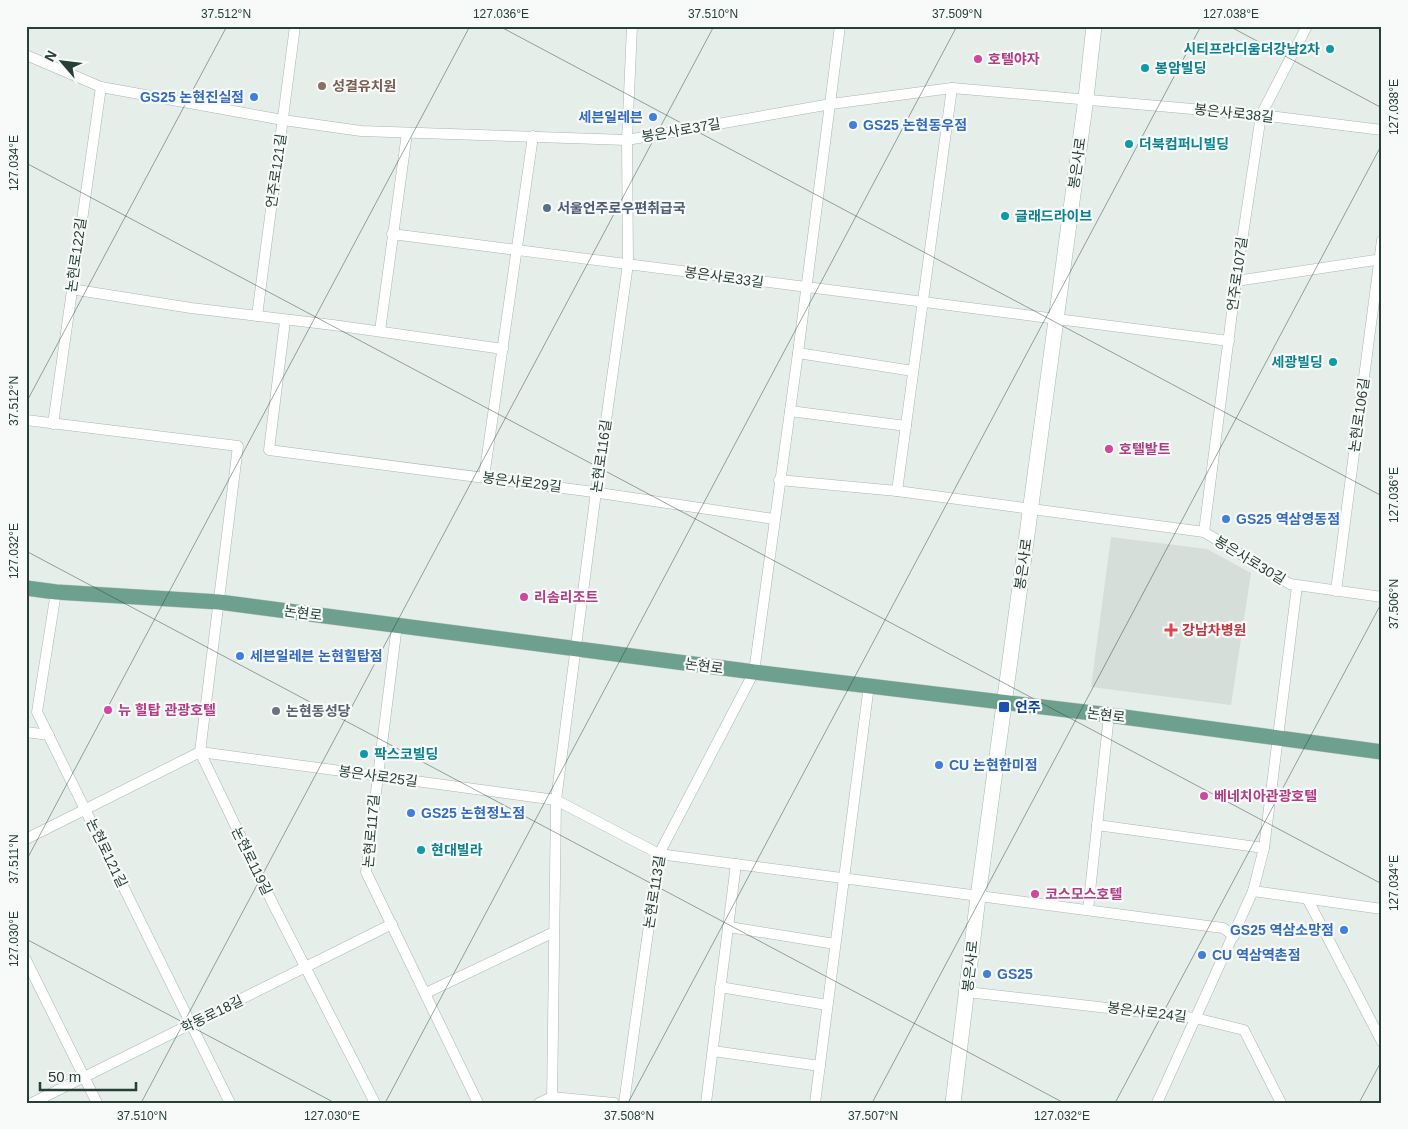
<svg xmlns="http://www.w3.org/2000/svg" width="1408" height="1129" font-family="Helvetica,'Noto Sans KR',sans-serif">
  <rect width="100%" height="100%" fill="#e6eeea"/>
  <path fill="#d5ded9" d="M1111,537L1207,549L1251,573L1231,705L1091,687Z"/>
  <g fill="none" stroke-linecap="round" stroke-linejoin="round">
    <defs>
      <g id="minor">
        <path d="M26,55L101,87L283,120L361,131L627,140L831,104L952,88L1261,115L1382,130"/>
        <path d="M392,234L1229,341"/>
        <path d="M1236,281L1382,259"/>
        <path d="M71,289L191,308L333,325L503,349"/>
        <path d="M257,316L295,26"/>
        <path d="M285,321L269,450L586,491L774,519"/>
        <path d="M380,331L407,133"/>
        <path d="M798,353L913,371"/>
        <path d="M790,411L906,426"/>
        <path d="M26,420L238,446L200,752L274,906L375,1103"/>
        <path d="M53,424L101,87"/>
        <path d="M484,477L533,136"/>
        <path d="M779,480L897,491L1204,532L1290,584L1382,597"/>
        <path d="M897,491L952,88"/>
        <path d="M1204,532L1236,281L1261,115L1307,26"/>
        <path d="M1336,591L1382,240"/>
        <path d="M56,592L37,712L230,1103"/>
        <path d="M397,625L366,872L478,1103"/>
        <path d="M26,732L49,735"/>
        <path d="M1097,825L1264,848"/>
        <path d="M26,839L200,752L556,800L659,854L1223,928L1234,936"/>
        <path d="M1253,891L1382,909"/>
        <path d="M1308,900L1382,1042"/>
        <path d="M1088,910L1109,715"/>
        <path d="M729,927L835,944"/>
        <path d="M26,960L97,1103"/>
        <path d="M720,987L827,1005"/>
        <path d="M967,992L1195,1018L1244,1030L1281,1103"/>
        <path d="M426,993L554,932"/>
        <path d="M713,1051L820,1066"/>
        <path d="M32,1103L392,924"/>
        <path d="M539,1103L552,1097L614,1103"/>
        <path d="M552,1103L556,800L596,492L628,264L627,140L632,26"/>
        <path d="M624,1103L659,854L754,672L798,353L840,26"/>
        <path d="M706,1103L736,864"/>
        <path d="M815,1103L869,685"/>
        <path d="M1157,1103L1253,891L1264,848L1297,586"/>
      </g>
      <path id="secondary" d="M953,1103L978,897L1086,98L1094,26"/>
      <path id="primary" d="M26,588L56,592L219,602L754,672L1109,715L1382,752"/>
    </defs>
    <use href="#minor" stroke="#a9b6b1" stroke-width="11"/>
    <use href="#secondary" stroke="#a5b9b1" stroke-width="16"/>
    <use href="#primary" stroke="#c2c9c7" stroke-width="16"/>
    <use href="#minor" stroke="#fff" stroke-width="10"/>
    <use href="#secondary" stroke="#fff" stroke-width="15"/>
    <use href="#primary" stroke="#6ea090" stroke-width="15"/>
  </g>
  <path fill="none" stroke="#263f37" stroke-width="1" stroke-opacity="0.45" d="M499,26L1382,496M1229,26L1382,108M26,163L1382,884M26,403L227,26M26,551L1064,1103M26,861L470,26M26,939L335,1103M141,1103L714,26M385,1103L957,26M628,1103L1201,26M872,1103L1382,144M1115,1103L1382,602M1359,1103L1382,1060"/>
  <g fill="#0f9aa8" stroke="#f7faf8" stroke-width="2">
    <circle cx="1330" cy="49" r="5"/>
    <circle cx="1145" cy="68" r="5"/>
    <circle cx="1129" cy="144" r="5"/>
    <circle cx="1005" cy="216" r="5"/>
    <circle cx="1333" cy="362" r="5"/>
    <circle cx="364" cy="754" r="5"/>
    <circle cx="421" cy="850" r="5"/>
  </g>
  <g fill="#d1479c" stroke="#f7faf8" stroke-width="2">
    <circle cx="978" cy="59" r="5"/>
    <circle cx="1109" cy="449" r="5"/>
    <circle cx="524" cy="597" r="5"/>
    <circle cx="108" cy="710" r="5"/>
    <circle cx="1204" cy="796" r="5"/>
    <circle cx="1035" cy="894" r="5"/>
  </g>
  <circle fill="#8d6e63" stroke="#f7faf8" stroke-width="2" cx="322" cy="86" r="5"/>
  <g fill="#3f7fe0" stroke="#f7faf8" stroke-width="2">
    <circle cx="254" cy="97" r="5"/>
    <circle cx="653" cy="117" r="5"/>
    <circle cx="853" cy="125" r="5"/>
    <circle cx="1226" cy="519" r="5"/>
    <circle cx="240" cy="656" r="5"/>
    <circle cx="939" cy="765" r="5"/>
    <circle cx="411" cy="813" r="5"/>
    <circle cx="1344" cy="930" r="5"/>
    <circle cx="1202" cy="955" r="5"/>
    <circle cx="987" cy="974" r="5"/>
  </g>
  <circle fill="#5c6f8a" stroke="#f7faf8" stroke-width="2" cx="547" cy="208" r="5"/>
  <path fill="#e0444e" stroke="#f7faf8" stroke-width="2" d="M1168.5 622.5h5v5h5v5h-5v5h-5v-5h-5v-5h5z"/>
  <rect fill="#1a4fb4" stroke="#f7faf8" stroke-width="2" x="998" y="701" width="12" height="12" rx="2.5"/>
  <circle fill="#6b7280" stroke="#f7faf8" stroke-width="2" cx="276" cy="711" r="5"/>
  <g text-anchor="middle" stroke-width="4.5" stroke-linejoin="round" paint-order="stroke">
    <g font-size="14" font-weight="bold" fill="#0d838f" stroke="#f7faf8" text-anchor="start">
      <text x="1320" y="54" text-anchor="end">시티프라디움더강남2차</text>
      <text x="1155" y="73">봉암빌딩</text>
      <text x="1139" y="149">더북컴퍼니빌딩</text>
      <text x="1015" y="221">글래드라이브</text>
      <text x="1323" y="367" text-anchor="end">세광빌딩</text>
      <text x="374" y="759">팍스코빌딩</text>
      <text x="431" y="855">현대빌라</text>
    </g>
    <g font-size="14" font-weight="bold" fill="#b23c85" stroke="#f7faf8" text-anchor="start">
      <text x="988" y="64">호텔야자</text>
      <text x="1119" y="454">호텔발트</text>
      <text x="534" y="602">리솜리조트</text>
      <text x="118" y="715">뉴 힐탑 관광호텔</text>
      <text x="1214" y="801">베네치아관광호텔</text>
      <text x="1045" y="899">코스모스호텔</text>
    </g>
    <g font-size="14" font-weight="bold" fill="#785e54" stroke="#f7faf8" text-anchor="start">
      <text x="332" y="91">성결유치원</text>
    </g>
    <g font-size="14" font-weight="bold" fill="#366cbe" stroke="#f7faf8" text-anchor="start">
      <text x="244" y="102" text-anchor="end">GS25 논현진실점</text>
      <text x="643" y="122" text-anchor="end">세븐일레븐</text>
      <text x="863" y="130">GS25 논현동우점</text>
      <text x="1236" y="524">GS25 역삼영동점</text>
      <text x="250" y="661">세븐일레븐 논현힐탑점</text>
      <text x="949" y="770">CU 논현한미점</text>
      <text x="421" y="818">GS25 논현정노점</text>
      <text x="1334" y="935" text-anchor="end">GS25 역삼소망점</text>
      <text x="1212" y="960">CU 역삼역촌점</text>
      <text x="997" y="979">GS25</text>
    </g>
    <g font-size="14" fill="#263f37" stroke="#f7faf8">
      <text transform="translate(1234 113) rotate(6)" y="5">봉은사로38길</text>
      <text transform="translate(681 130) rotate(-10)" y="5">봉은사로37길</text>
      <text transform="translate(1077 163) rotate(-82)" y="5">봉은사로</text>
      <text transform="translate(276 171) rotate(-82)" y="5">언주로121길</text>
      <text transform="translate(76 255) rotate(-82)" y="5">논현로122길</text>
      <text transform="translate(1237 274) rotate(-82)" y="5">언주로107길</text>
      <text transform="translate(724 277) rotate(8)" y="5">봉은사로33길</text>
      <text transform="translate(1359 415) rotate(-82)" y="5">논현로106길</text>
      <text transform="translate(601 456) rotate(-82)" y="5">논현로116길</text>
      <text transform="translate(522 482) rotate(7)" y="5">봉은사로29길</text>
      <text transform="translate(1250 560) rotate(31)" y="5">봉은사로30길</text>
      <text transform="translate(1023 564) rotate(-82)" y="5">봉은사로</text>
      <text transform="translate(303 613) rotate(7)" y="5">논현로</text>
      <text transform="translate(704 666) rotate(8)" y="5">논현로</text>
      <text transform="translate(1106 715) rotate(7)" y="5">논현로</text>
      <text transform="translate(378 776) rotate(8)" y="5">봉은사로25길</text>
      <text transform="translate(371 831) rotate(-85)" y="5">논현로117길</text>
      <text transform="translate(107 853) rotate(64)" y="5">논현로121길</text>
      <text transform="translate(252 861) rotate(64)" y="5">논현로119길</text>
      <text transform="translate(654 892) rotate(-81)" y="5">논현로113길</text>
      <text transform="translate(970 966) rotate(-84)" y="5">봉은사로</text>
      <text transform="translate(1147 1012) rotate(7)" y="5">봉은사로24길</text>
      <text transform="translate(212 1014) rotate(-26)" y="5">학동로18길</text>
    </g>
    <g font-size="14" font-weight="bold" fill="#4e5e75" stroke="#f7faf8" text-anchor="start">
      <text x="557" y="213">서울언주로우편취급국</text>
    </g>
    <g font-size="14" font-weight="bold" fill="#be3a42" stroke="#f7faf8" text-anchor="start">
      <text x="1182" y="635">강남차병원</text>
    </g>
    <g font-size="14" font-weight="bold" fill="#164399" stroke="#f7faf8" text-anchor="start">
      <text x="1015" y="712">언주</text>
    </g>
    <g font-size="14" font-weight="bold" fill="#5b616d" stroke="#f7faf8" text-anchor="start">
      <text x="286" y="716">논현동성당</text>
    </g>
  </g>
  <rect width="1408" height="1129" fill="none" stroke="#f7faf8" stroke-width="55"/>
  <g transform="translate(62 62) rotate(298)" stroke="#f7faf8" stroke-width="4" paint-order="stroke">
  <path d="M0-4L9 19L0 12L-9 19Z" fill="#263f37"/>
  <text y="-8" font-size="14" font-weight="bold" text-anchor="middle" fill="#263f37">N</text>
  </g>
  <path d="M40 1082v8h96v-8" fill="none" stroke="#263f37" stroke-width="2.5"/>
  <text x="48" y="1082" font-size="15" fill="#263f37" stroke="#f7faf8" stroke-width="4" paint-order="stroke">50 m</text>
  <rect x="28" y="28" width="1352" height="1074" fill="none" stroke="#263f37" stroke-width="2"/>
  <g font-size="12" text-anchor="middle" fill="#263f37">
    <text x="226" y="18">37.512°N</text>
    <text x="501" y="18">127.036°E</text>
    <text x="713" y="18">37.510°N</text>
    <text x="957" y="18">37.509°N</text>
    <text x="1231" y="18">127.038°E</text>
    <text transform="translate(1394 107) rotate(-90)" y="4">127.038°E</text>
    <text transform="translate(14 163) rotate(-90)" y="4">127.034°E</text>
    <text transform="translate(14 401) rotate(-90)" y="4">37.512°N</text>
    <text transform="translate(1394 495) rotate(-90)" y="4">127.036°E</text>
    <text transform="translate(14 551) rotate(-90)" y="4">127.032°E</text>
    <text transform="translate(1394 604) rotate(-90)" y="4">37.506°N</text>
    <text transform="translate(14 859) rotate(-90)" y="4">37.511°N</text>
    <text transform="translate(1394 883) rotate(-90)" y="4">127.034°E</text>
    <text transform="translate(14 939) rotate(-90)" y="4">127.030°E</text>
    <text x="142" y="1120">37.510°N</text>
    <text x="332" y="1120">127.030°E</text>
    <text x="629" y="1120">37.508°N</text>
    <text x="873" y="1120">37.507°N</text>
    <text x="1062" y="1120">127.032°E</text>
  </g>
</svg>
